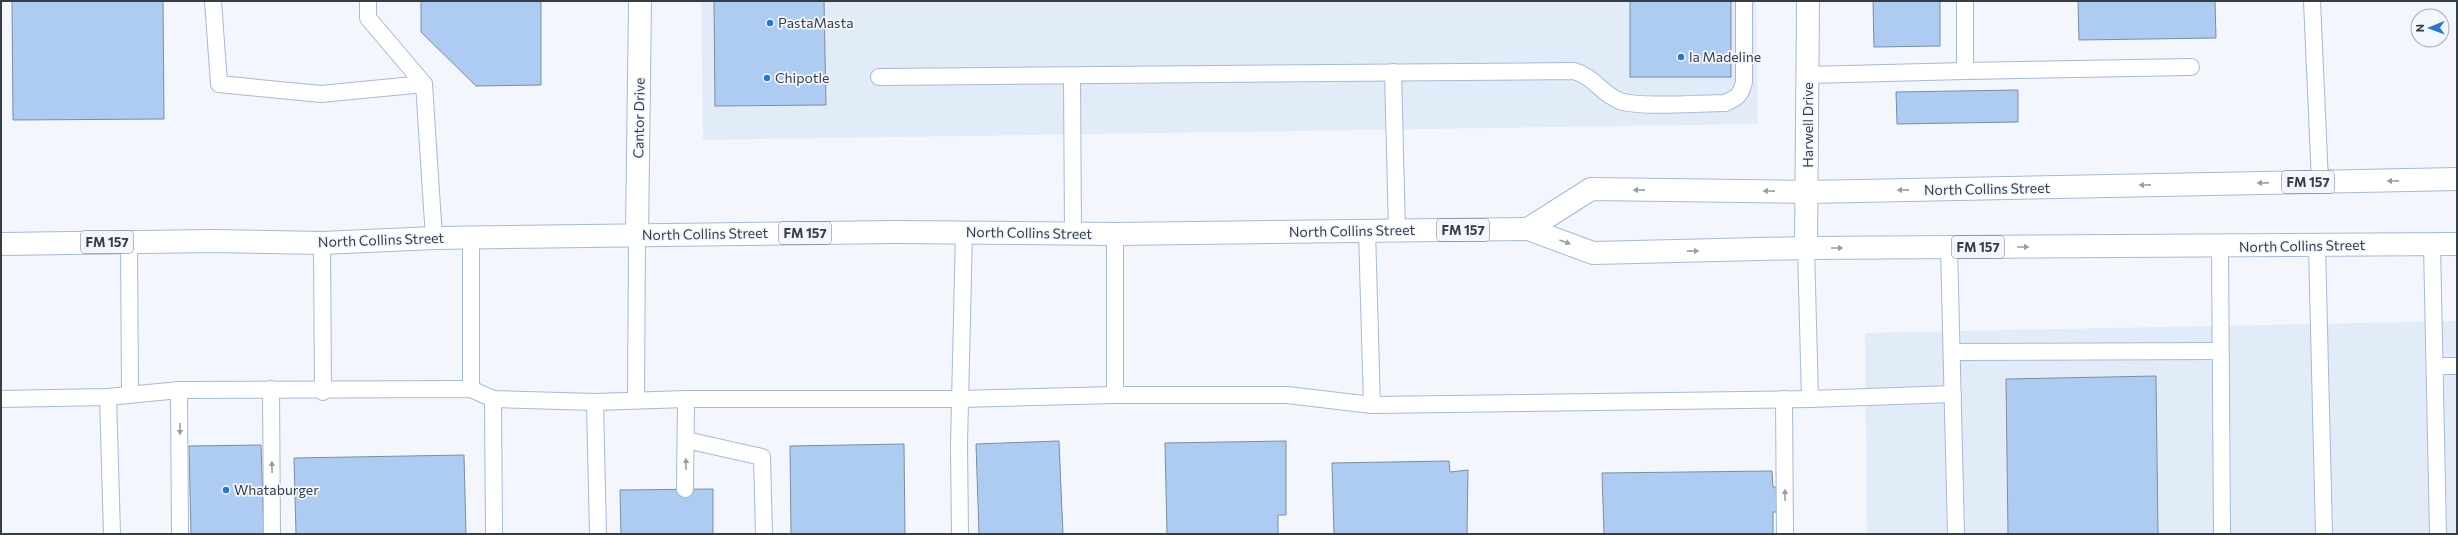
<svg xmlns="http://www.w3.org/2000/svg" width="2458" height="535" font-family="Commissioner,sans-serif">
  <rect width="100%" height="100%" fill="#f3f7fd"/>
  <g fill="#e2ecf9">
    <path d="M701,1H1756L1758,124L703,140Z"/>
    <path d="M2457,321V534H1867L1865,333Z"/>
  </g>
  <g fill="#aeccf1" stroke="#7a8da4">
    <path d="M12,1H163L164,119L13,120Z"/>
    <path d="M421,1H541V85L476,86L421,32Z"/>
    <path d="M714,1H824L826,105L715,106Z"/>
    <rect x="1630" y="1" width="101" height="76"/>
    <path d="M1873,1H1940V46L1874,47Z"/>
    <path d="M2078,1H2215L2216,38L2079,40Z"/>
    <path d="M2018,90V122L1897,124L1896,92Z"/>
    <path d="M2156,376L2158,534H2008L2006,379Z"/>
    <path d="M1059,441L1063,534H979L976,444Z"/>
    <path d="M1286,441V515H1278V534H1167L1165,443Z"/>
    <path d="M904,444L905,534H791L790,446Z"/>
    <path d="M261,445L264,534H191L189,446Z"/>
    <path d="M464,455L466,534H296L294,458Z"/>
    <path d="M1449,461L1450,472L1468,470L1467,534H1334L1332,463Z"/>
    <path d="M1772,471L1773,487H1777V512H1773V534H1604L1602,473Z"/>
    <path d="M713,489V534H621L620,490Z"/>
  </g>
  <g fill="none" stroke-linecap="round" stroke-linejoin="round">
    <defs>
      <g id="lane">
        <path d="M213,1L219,84L321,94L424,84"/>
        <path d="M368,1V18L424,84L434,238"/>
        <path d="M2312,1L2320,182"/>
        <path d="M1965,71L2191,67"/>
        <path d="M1393,72L1397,231"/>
        <path d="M1808,75L1965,71V1"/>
        <path d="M1072,76L1073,233"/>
        <path d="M879,77L1574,71C1595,77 1600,93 1620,101C1638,108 1701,103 1725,103C1737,98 1741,95 1744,82V1"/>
        <path d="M1367,231L1372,405"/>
        <path d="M1115,234V395"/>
        <path d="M129,242L130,394"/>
        <path d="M322,243L323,392"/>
        <path d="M2432,245L2438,534"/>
        <path d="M2317,246L2324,534"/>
        <path d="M1949,247L1956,534"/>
        <path d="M2220,247L2222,534"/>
        <path d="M1806,248L1810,399"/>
        <path d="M1952,352L2220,351"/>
        <path d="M2435,366H2457"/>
        <path d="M271,389L272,534"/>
        <path d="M471,389V238"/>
        <path d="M179,390L180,534"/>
        <path d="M108,397L112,534"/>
        <path d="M1,399L108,397L179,390L471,389L493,399L595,402L686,399H960L1115,395H1287L1372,405L1810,399L1953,394"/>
        <path d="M493,399L494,534"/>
        <path d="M1784,399L1785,534"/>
        <path d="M636,400L637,235"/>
        <path d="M595,402L598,534"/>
        <path d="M686,440L762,457L764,534"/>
        <path d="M685,489L686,399"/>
        <path d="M960,534L959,445L964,232"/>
      </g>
      <path id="street" d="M1806,248L1808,1"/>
      <path id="secondary" d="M637,235L640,1"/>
      <g id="primary">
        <path d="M1528,229L1591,189L1808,192L2457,179"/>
        <path d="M1,244L213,241L322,243L434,238L894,232L1115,234L1528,229L1593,253L1806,248L2457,244"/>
      </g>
    </defs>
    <use href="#lane" stroke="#a6bad2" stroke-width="18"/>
    <use href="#street" stroke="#a6bad2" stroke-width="24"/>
    <use href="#secondary" stroke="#a6bad2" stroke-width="24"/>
    <use href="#primary" stroke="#a6bad2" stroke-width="24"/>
    <use href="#lane" stroke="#fff" stroke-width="16"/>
    <use href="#street" stroke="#fff" stroke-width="22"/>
    <use href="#secondary" stroke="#fff" stroke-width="22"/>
    <use href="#primary" stroke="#fff" stroke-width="22"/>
  </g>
  <defs><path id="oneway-solid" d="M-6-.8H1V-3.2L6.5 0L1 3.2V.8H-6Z"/></defs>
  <g fill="#9a9ea3">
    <use href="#oneway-solid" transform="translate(2393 181) rotate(179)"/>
    <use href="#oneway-solid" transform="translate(2263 183) rotate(179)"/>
    <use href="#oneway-solid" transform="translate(2145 185) rotate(179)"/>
    <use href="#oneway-solid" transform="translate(1639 190) rotate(-179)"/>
    <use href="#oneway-solid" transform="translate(1903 190) rotate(179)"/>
    <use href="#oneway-solid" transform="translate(1769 191) rotate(-179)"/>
    <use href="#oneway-solid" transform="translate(1565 242) rotate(20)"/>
    <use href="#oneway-solid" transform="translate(2023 247)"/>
    <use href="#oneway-solid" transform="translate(1837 248)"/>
    <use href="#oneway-solid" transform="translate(1693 251) rotate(-1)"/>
    <use href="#oneway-solid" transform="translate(180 429) rotate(90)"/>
    <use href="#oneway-solid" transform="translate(686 464) rotate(-90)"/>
    <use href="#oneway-solid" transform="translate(272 467) rotate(-91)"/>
    <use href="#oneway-solid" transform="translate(1785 495) rotate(-90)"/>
  </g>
  <g fill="#2c76c6" stroke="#f3f7fd" stroke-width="1.5">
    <circle cx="770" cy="23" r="4"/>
    <circle cx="1681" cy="57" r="4"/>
    <circle cx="767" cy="78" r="4"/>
    <circle cx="226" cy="490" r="4"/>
  </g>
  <g text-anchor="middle" stroke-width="3.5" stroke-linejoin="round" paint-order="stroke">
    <g fill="#f3f7fd" stroke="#6e757e" stroke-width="1">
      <rect x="2282" y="171" width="52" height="22" rx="3"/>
      <rect x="1437" y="219" width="52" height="22" rx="3"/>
      <rect x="779" y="222" width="52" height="22" rx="3"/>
      <rect x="81" y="231" width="52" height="22" rx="3"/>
      <rect x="1952" y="236" width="52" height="22" rx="3"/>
    </g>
    <g font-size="13" font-weight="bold" fill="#353d47">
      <text x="2308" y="187">FM 157</text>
      <text x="1463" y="235">FM 157</text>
      <text x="805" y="238">FM 157</text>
      <text x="107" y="247">FM 157</text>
      <text x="1978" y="252">FM 157</text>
    </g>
    <g font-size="14" fill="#353d47" stroke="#f3f7fd" text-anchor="start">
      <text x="778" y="28">PastaMasta</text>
      <text x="1689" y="62">la Madeline</text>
      <text x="775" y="83">Chipotle</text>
      <text x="234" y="495">Whataburger</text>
    </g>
    <g font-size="14" fill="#353d47" stroke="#f3f7fd">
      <text transform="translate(639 118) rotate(-89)" y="5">Cantor Drive</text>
      <text transform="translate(1808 125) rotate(-90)" y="5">Harwell Drive</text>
      <text transform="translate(1987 189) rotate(-1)" y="5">North Collins Street</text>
      <text transform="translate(1352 231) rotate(-1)" y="5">North Collins Street</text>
      <text transform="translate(1029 233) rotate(1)" y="5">North Collins Street</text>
      <text transform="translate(705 234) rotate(-1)" y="5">North Collins Street</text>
      <text transform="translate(381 240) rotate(-2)" y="5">North Collins Street</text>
      <text transform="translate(2302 246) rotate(-1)" y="5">North Collins Street</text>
    </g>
  </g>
  <rect width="2458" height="535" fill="none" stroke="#353d47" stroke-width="4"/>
  <g transform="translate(2430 28) rotate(269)"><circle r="19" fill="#f3f7fd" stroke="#a7adb4"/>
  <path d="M0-3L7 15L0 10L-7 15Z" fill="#2c76c6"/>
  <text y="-6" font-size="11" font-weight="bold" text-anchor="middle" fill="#353d47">N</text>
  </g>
</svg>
